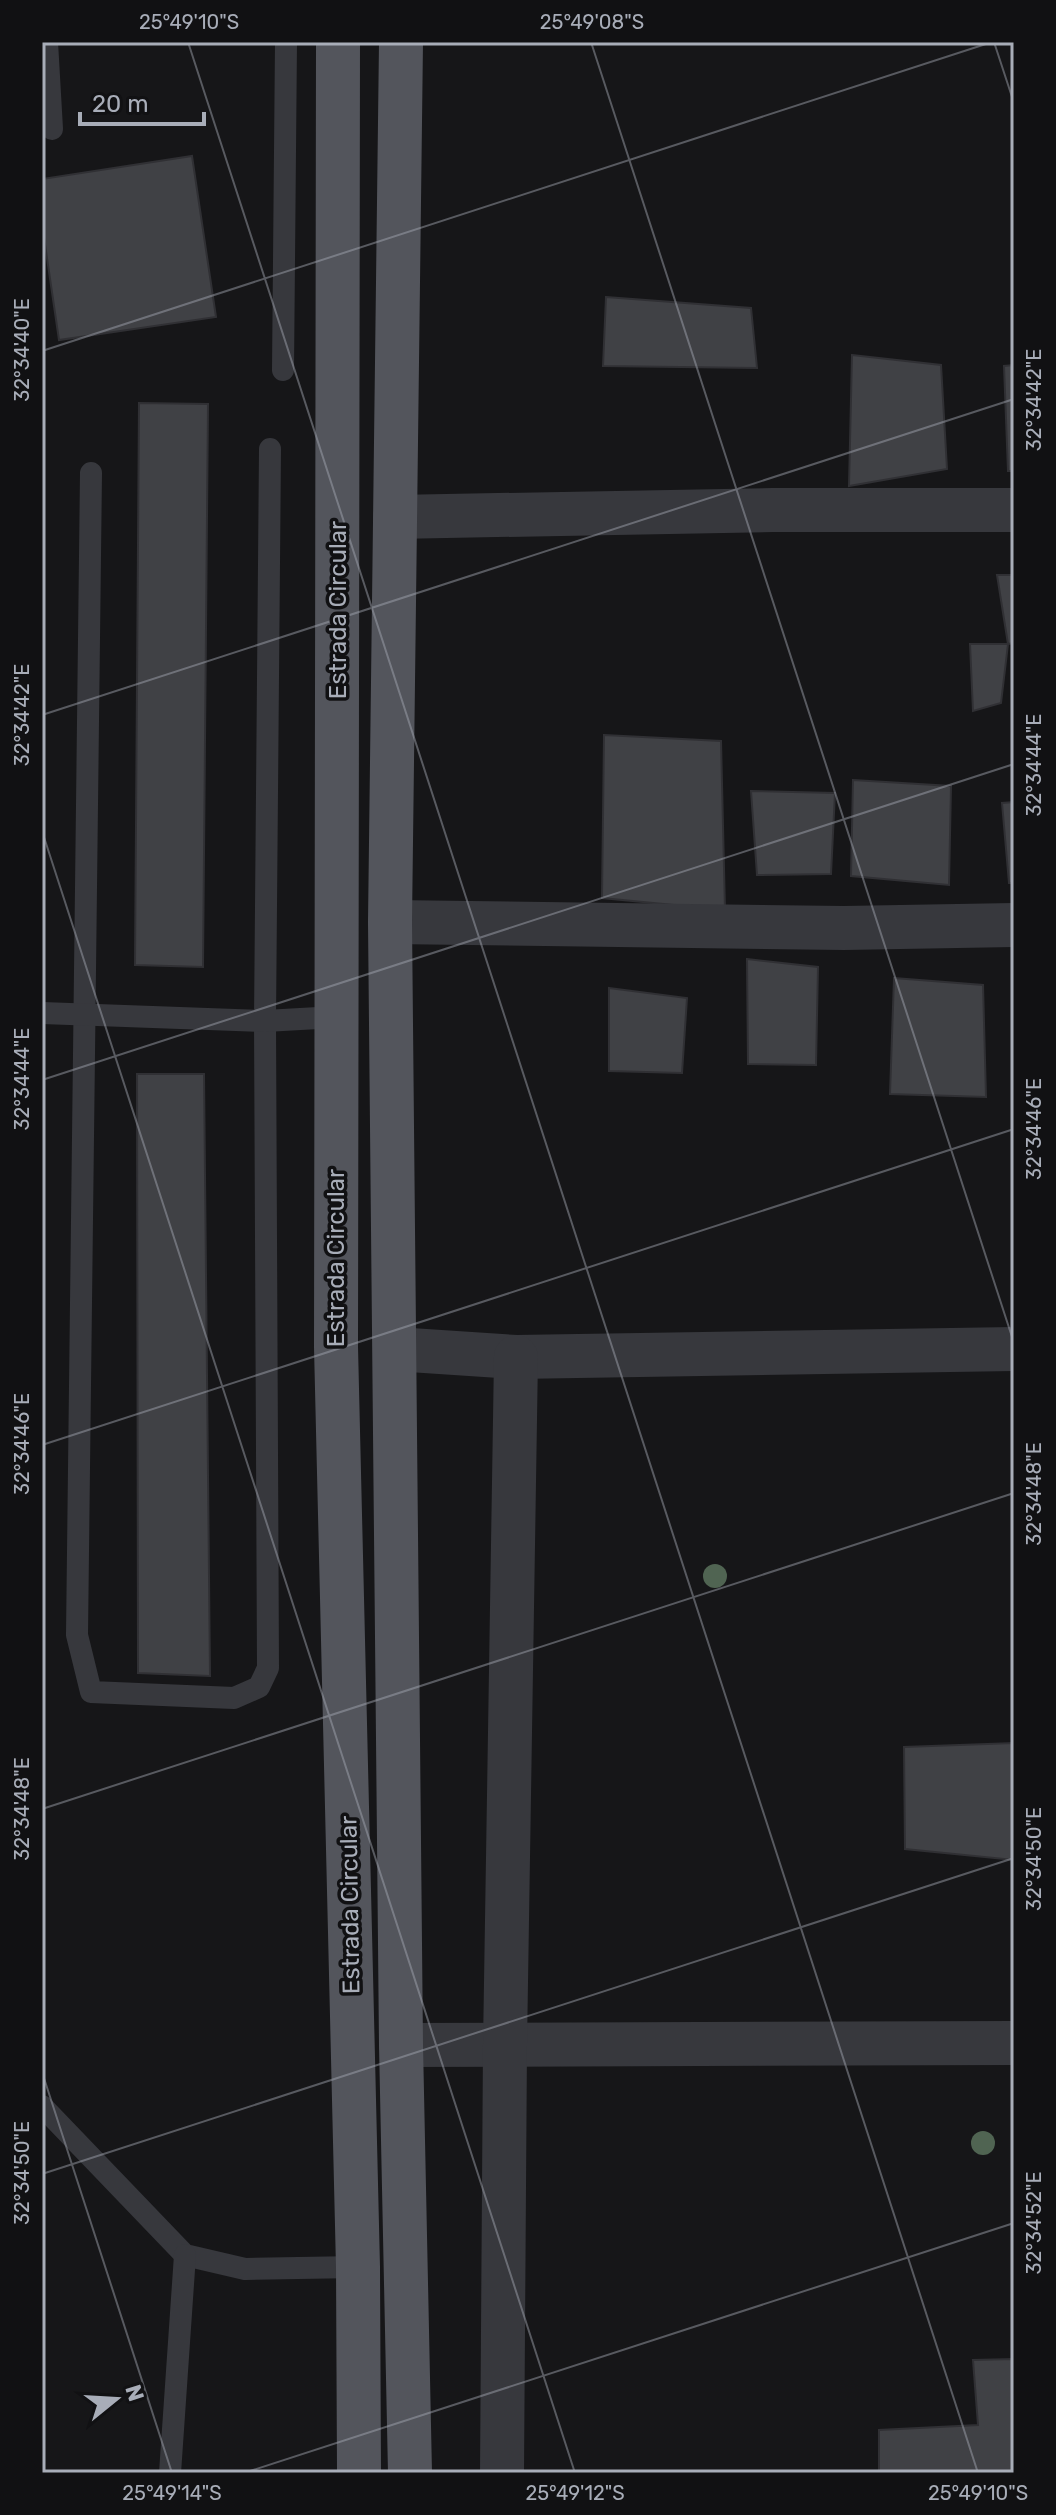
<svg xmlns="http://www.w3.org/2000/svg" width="1056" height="2515" font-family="Rubik,sans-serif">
  <rect width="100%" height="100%" fill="#161618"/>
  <g fill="#404145" stroke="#303034" stroke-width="2">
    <path d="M192,156L216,317L59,340L42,224V179Z"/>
    <path d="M606,297L751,308L757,368L603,366Z"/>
    <path d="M852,355L941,365L947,469L849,486Z"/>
    <path d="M1014,365V471H1008L1004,366Z"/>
    <path d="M139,403L208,404L203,967L135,965Z"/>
    <path d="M997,575H1014V643L1008,644Z"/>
    <path d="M970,644H1008L1001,703L973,711Z"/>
    <path d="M604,735L721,741L725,910L602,898Z"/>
    <path d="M853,780L951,786L949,885L851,876Z"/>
    <path d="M751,791L835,793L831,874L757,875Z"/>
    <path d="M1014,802V883H1009L1002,803Z"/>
    <path d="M747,959L818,967L816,1065L748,1064Z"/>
    <path d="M894,978L983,985L986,1097L890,1094Z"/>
    <path d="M609,988L687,998L682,1073L609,1071Z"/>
    <path d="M137,1074H204L210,1676L138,1673Z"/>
    <path d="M1014,1743V1860L905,1849L904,1747Z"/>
    <path d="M1014,2359V2473H879V2430L978,2425L973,2360Z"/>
  </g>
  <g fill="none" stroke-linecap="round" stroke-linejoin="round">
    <g stroke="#37383d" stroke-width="22">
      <path d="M47,42L52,129"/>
      <path d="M283,370L286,42"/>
      <path d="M91,473L77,1635L91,1692L234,1698L259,1687L268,1668L265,1021L270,449"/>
      <path d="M42,1013L265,1021L336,1017"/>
      <path d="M42,2106L185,2255L245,2269L358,2267"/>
      <path d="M170,2473L185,2255"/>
    </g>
    <g stroke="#37383d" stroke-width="44">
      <path d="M395,517L773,510H1014"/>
      <path d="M390,922L844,928L1014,925"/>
      <path d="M395,1349L516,1357L1014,1349"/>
      <path d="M401,2045L1014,2043"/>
      <path d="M502,2473L505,2045L516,1357"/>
    </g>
    <g stroke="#53555c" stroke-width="44">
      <path d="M338,42L336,1347L358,2267L359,2473"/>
      <path d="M401,42L390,922L401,2045L410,2473"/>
    </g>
  </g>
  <g fill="#506452">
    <circle cx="715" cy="1576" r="12"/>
    <circle cx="983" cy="2143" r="12"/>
  </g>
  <path fill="none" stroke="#a8adb8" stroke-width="2" stroke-opacity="0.45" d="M188,42L978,2473M591,42L1014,1343M994,42L1014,103M42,351L992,42M42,715L1014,399M42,831L575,2473M42,1080L1014,764M42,1445L1014,1129M42,1809L1014,1493M42,2072L172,2473M42,2174L1014,1858M244,2473L1014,2223"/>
  <g text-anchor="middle" stroke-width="7" stroke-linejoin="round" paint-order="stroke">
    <g font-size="24" fill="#a8adb8" stroke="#111113">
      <text transform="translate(338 610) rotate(-90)" y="8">Estrada Circular</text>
      <text transform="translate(336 1258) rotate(-90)" y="8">Estrada Circular</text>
      <text transform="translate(350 1905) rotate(-91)" y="8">Estrada Circular</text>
    </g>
  </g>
  <rect width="1056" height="2515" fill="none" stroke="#111113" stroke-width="88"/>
  <g transform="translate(116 2399) rotate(72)" stroke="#111113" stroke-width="6" paint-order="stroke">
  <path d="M0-6L14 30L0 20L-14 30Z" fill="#a8adb8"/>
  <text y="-12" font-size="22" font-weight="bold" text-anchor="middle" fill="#a8adb8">N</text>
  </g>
  <path d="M80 112v12h124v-12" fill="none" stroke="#a8adb8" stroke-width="4"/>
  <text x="92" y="112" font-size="24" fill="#a8adb8" stroke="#111113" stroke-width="6" paint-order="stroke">20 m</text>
  <rect x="44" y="44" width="968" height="2427" fill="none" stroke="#a8adb8" stroke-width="3"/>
  <g font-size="20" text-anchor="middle" fill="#a8adb8">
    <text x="189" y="29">25°49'10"S</text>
    <text x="592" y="29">25°49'08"S</text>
    <text transform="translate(22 350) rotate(-90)" y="7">32°34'40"E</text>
    <text transform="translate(1034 400) rotate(-90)" y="7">32°34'42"E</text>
    <text transform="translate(22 715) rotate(-90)" y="7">32°34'42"E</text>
    <text transform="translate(1034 765) rotate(-90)" y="7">32°34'44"E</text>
    <text transform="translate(22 1079) rotate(-90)" y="7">32°34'44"E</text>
    <text transform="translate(1034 1129) rotate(-90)" y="7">32°34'46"E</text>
    <text transform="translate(22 1444) rotate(-90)" y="7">32°34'46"E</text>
    <text transform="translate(1034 1494) rotate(-90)" y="7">32°34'48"E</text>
    <text transform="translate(22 1809) rotate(-90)" y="7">32°34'48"E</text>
    <text transform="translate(1034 1859) rotate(-90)" y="7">32°34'50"E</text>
    <text transform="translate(22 2173) rotate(-90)" y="7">32°34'50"E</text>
    <text transform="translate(1034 2223) rotate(-90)" y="7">32°34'52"E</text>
    <text x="172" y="2500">25°49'14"S</text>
    <text x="575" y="2500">25°49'12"S</text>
    <text x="978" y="2500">25°49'10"S</text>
  </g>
</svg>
